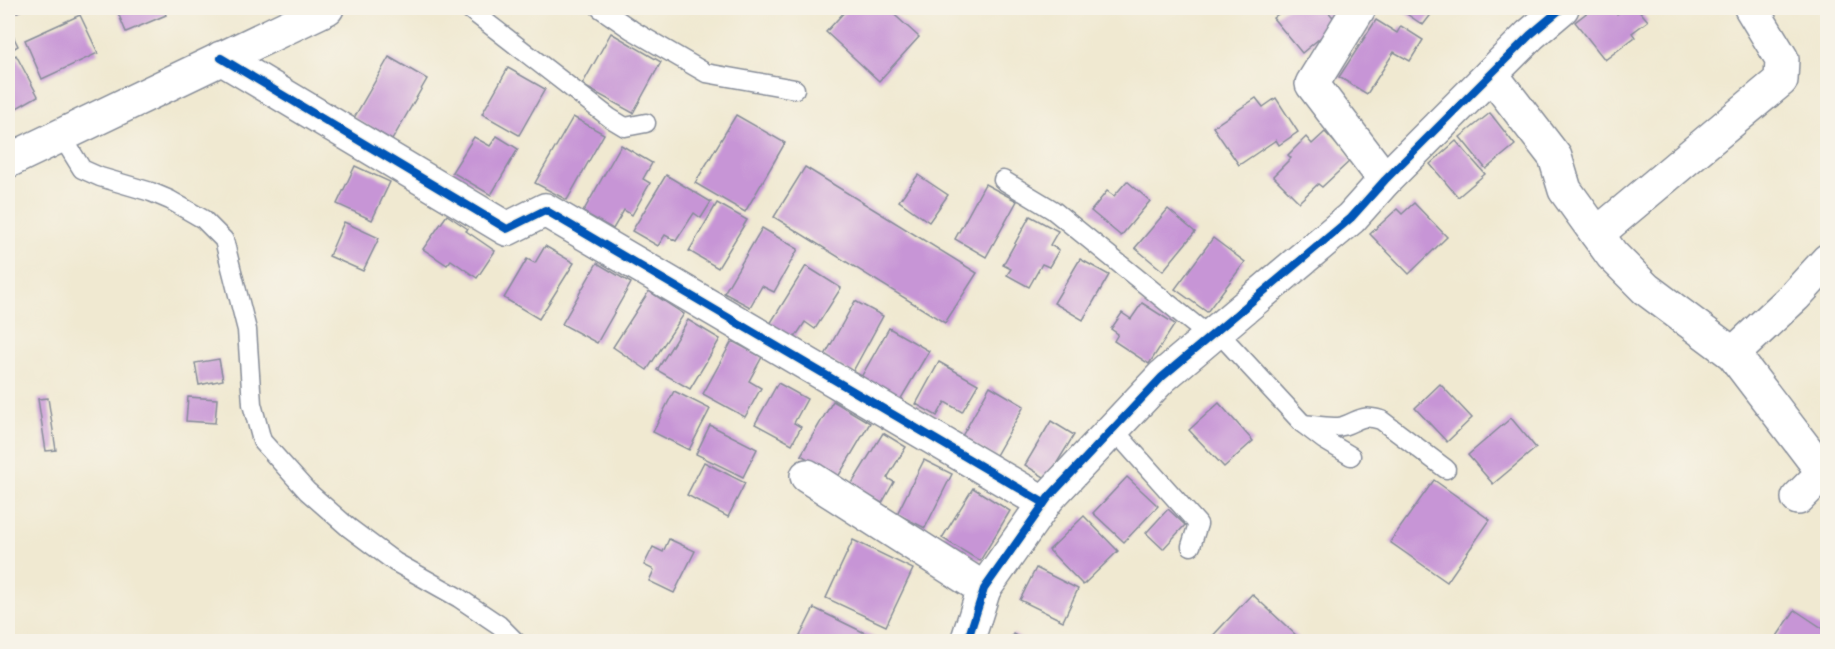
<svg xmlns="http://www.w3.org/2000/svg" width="1835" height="649" font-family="Cardo,serif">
  <rect width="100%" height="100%" fill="#f7f3e8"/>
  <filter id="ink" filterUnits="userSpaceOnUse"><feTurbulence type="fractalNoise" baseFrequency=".0167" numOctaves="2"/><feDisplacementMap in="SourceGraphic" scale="12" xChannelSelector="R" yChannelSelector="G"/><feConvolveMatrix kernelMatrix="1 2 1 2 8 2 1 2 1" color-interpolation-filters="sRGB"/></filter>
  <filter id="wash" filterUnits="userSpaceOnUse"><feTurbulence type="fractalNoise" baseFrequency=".008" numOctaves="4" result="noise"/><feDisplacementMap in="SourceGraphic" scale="24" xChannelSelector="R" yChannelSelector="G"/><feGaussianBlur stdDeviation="1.35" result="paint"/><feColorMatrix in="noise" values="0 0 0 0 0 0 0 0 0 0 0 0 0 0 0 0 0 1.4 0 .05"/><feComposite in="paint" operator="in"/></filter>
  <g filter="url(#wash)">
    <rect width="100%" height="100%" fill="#f0e9d1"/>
    <g id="blocks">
      <g fill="#c795d6">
        <path d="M8,8H26L11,15Z"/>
        <path d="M130,8H163L166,15L126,32L118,13Z"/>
        <path d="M848,8H887L919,37L879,81L826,32Z"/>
        <path d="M1286,8H1325L1338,23L1302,53L1273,18Z"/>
        <path d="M1398,8H1436L1423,25Z"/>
        <path d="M1593,8H1611L1617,14L1625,8H1637L1648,21L1632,33L1635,37L1605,60L1575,22Z"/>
        <path d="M80,15L98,53L42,79L25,40Z"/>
        <path d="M1376,20L1397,33L1401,26L1423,40L1410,61L1394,52L1367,94L1339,77Z"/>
        <path d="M8,26L18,46L8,52Z"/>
        <path d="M611,33L661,62L633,113L582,85Z"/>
        <path d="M16,55L38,96L8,113V60Z"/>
        <path d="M389,57L427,79L392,140L354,118Z"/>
        <path d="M508,68L545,89L519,135L482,114Z"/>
        <path d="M1256,98L1263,107L1276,98L1298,132L1279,145L1276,140L1239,165L1213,127Z"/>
        <path d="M1490,113L1515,145L1486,169L1460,137Z"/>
        <path d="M736,115L785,143L745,212L695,183Z"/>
        <path d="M573,117L604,134L567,200L535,183Z"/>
        <path d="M1325,132L1351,160L1322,187L1318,184L1299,202L1273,176L1291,158L1288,155L1306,137L1312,144Z"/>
        <path d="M497,136L518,149L491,195L452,172L474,137L490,146Z"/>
        <path d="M1456,141L1485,174L1458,197L1430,164Z"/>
        <path d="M621,145L652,163L643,179L650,183L632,215L624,210L613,229L583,212Z"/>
        <path d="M355,166L390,182L372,220L337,204Z"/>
        <path d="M805,167L977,273L945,323L774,217Z"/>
        <path d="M666,175L711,202L701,218L694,213L676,241L665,235L658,246L632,231Z"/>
        <path d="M918,175L948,195L929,222L899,201Z"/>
        <path d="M1127,181L1150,201L1121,236L1091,211L1107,191L1114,196Z"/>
        <path d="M985,184L1017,201L986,257L955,239Z"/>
        <path d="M717,203L747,220L718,268L689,251Z"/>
        <path d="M1414,203L1447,237L1409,274L1370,234L1397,209L1402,214Z"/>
        <path d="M1168,209L1195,232L1163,271L1135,248Z"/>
        <path d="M447,215L468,229L466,231L495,251L477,278L451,260L447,265L423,249Z"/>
        <path d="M1030,216L1058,231L1050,245L1059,250L1049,267L1042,264L1029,287L1007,275L1011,269L1003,265Z"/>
        <path d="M344,222L379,238L363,271L329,256Z"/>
        <path d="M762,228L798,249L774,292L762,286L750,307L724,293Z"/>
        <path d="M1213,238L1245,262L1207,312L1175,289Z"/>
        <path d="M545,246L574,263L539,319L504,298L527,259L535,263Z"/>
        <path d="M1080,259L1109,275L1083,320L1054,303Z"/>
        <path d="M597,263L631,283L597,343L562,324Z"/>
        <path d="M806,266L841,288L815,329L805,322L794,339L770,324Z"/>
        <path d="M649,291L684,314L647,370L613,347Z"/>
        <path d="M855,301L883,316L852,373L824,357Z"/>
        <path d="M1142,303L1175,324L1149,364L1114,341L1118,334L1111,329L1122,313L1131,319Z"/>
        <path d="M688,320L720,339L690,389L657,370Z"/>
        <path d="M889,328L929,351L899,402L860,379Z"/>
        <path d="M732,341L762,357L749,381L761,388L745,417L703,394Z"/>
        <path d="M219,359L223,380L199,385L195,363Z"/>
        <path d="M939,362L978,384L962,412L945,402L937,416L916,404Z"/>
        <path d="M778,383L807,399L794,423L801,427L792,444L755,424Z"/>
        <path d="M1440,384L1472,418L1447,442L1415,408Z"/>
        <path d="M990,386L1024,406L995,457L961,438Z"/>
        <path d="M674,391L710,409L689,450L653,432Z"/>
        <path d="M188,397L217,399L215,423L186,421Z"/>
        <path d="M48,398L56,450L46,451L38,399Z"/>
        <path d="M833,401L870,423L838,477L801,455Z"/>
        <path d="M1219,403L1253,441L1224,467L1189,430Z"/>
        <path d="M1511,418L1536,448L1493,484L1468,455Z"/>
        <path d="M1051,421L1074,435L1047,479L1025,465Z"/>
        <path d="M710,425L757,449L743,477L696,454Z"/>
        <path d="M883,433L906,447L887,478L894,482L882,503L851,485Z"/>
        <path d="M924,460L952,474L925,528L897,514Z"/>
        <path d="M704,462L745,483L728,517L687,495Z"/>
        <path d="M1127,477L1158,506L1124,542L1093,513Z"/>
        <path d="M1434,480L1490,520L1447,582L1390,542Z"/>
        <path d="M973,488L1010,511L980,561L942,538Z"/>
        <path d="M1168,509L1185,525L1163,549L1146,533Z"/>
        <path d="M1084,516L1118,551L1083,585L1049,550Z"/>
        <path d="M669,539L695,551L674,593L649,581L654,570L644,565L653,547L663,552Z"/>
        <path d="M853,540L913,569L886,626L826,598Z"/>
        <path d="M1036,568L1078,589L1063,621L1020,600Z"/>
        <path d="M1252,594L1299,638L1295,642H1207Z"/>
        <path d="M814,608L875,638L874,642H797Z"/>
        <path d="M1795,610L1828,632V637L1825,642H1773Z"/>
        <path d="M1013,634L1026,642H1009Z"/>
      </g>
    </g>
  </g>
  <g filter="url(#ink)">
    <use href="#blocks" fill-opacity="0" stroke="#868c98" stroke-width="1.5"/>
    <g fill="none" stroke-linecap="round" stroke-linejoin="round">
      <defs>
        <g id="service">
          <path d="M468,8L610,118L625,127L646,123"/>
          <path d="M600,8L632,30L706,73L795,89"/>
          <path d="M61,135L82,169L100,177L151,192L170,200L203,219L224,240L247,330L252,404L262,441L307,491L348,527L395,562L459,598L499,625L516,642"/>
          <path d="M1003,180L1053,210L1210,337"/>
          <path d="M1217,331L1303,424L1324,440L1351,456"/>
          <path d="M1303,424C1315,425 1333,429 1343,426C1361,420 1360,414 1381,420L1446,469"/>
          <path d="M1113,429L1198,524L1191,546"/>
        </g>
        <g id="minor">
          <path d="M1359,8L1312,84L1385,180"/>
          <path d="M221,58L507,229L545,210L1044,503"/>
          <path d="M1491,74L1555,157L1565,190L1612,255L1646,289L1733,354L1823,472"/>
          <path d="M8,161L327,8"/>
          <path d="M1597,234L1781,80L1782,59L1751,8"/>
          <path d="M1733,354L1795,296L1828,260"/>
          <path d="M807,476L984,589"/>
          <path d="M1798,498L1828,468"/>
          <path d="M967,642L984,589L1048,498L1162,377L1351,218L1385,180L1530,35L1562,8"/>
        </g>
      </defs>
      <use href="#service" stroke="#868c98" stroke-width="21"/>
      <use href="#minor" stroke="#868c98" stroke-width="36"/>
      <use href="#service" stroke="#fff" stroke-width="18"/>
      <use href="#minor" stroke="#fff" stroke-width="33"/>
      <defs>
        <g id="cycleway">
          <path d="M221,58L507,229L545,210L1044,503"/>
          <path d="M967,642L984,589L1048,498L1162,377L1351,218L1385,180L1530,35L1562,8"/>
        </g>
      </defs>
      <use href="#cycleway" stroke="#f7f3e8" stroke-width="11"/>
      <use href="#cycleway" stroke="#0057b8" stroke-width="8"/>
    </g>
  </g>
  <rect width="1835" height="649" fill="none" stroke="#f7f3e8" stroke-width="30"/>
</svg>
